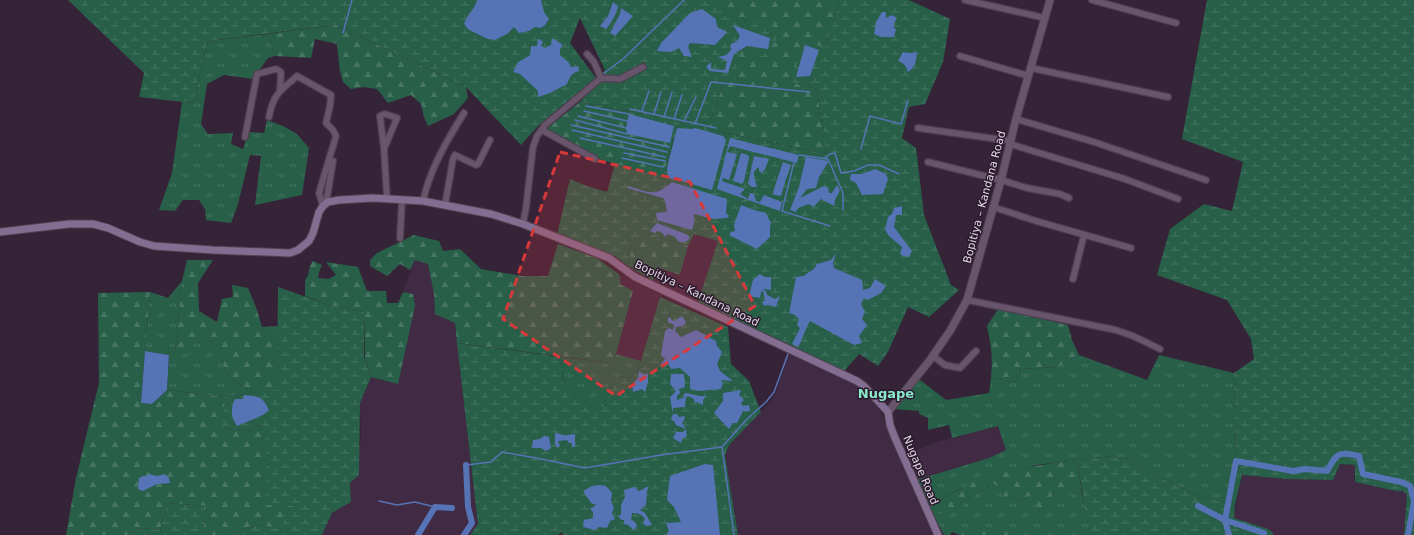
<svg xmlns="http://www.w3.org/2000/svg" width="1414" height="535" font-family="'DejaVu Sans',sans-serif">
  <defs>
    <pattern id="grass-tufts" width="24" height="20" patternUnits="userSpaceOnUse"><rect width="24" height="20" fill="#275f49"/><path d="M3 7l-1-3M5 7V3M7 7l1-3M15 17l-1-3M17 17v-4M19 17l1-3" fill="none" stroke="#467563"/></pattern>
    <pattern id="forest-firs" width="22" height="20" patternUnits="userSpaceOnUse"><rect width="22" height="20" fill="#275f49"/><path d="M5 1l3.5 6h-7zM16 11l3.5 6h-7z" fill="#467563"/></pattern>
    <pattern id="wetland-marsh" width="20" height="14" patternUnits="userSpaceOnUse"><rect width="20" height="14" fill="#275f49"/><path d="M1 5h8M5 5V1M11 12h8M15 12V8" fill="none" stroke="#467563"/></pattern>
  </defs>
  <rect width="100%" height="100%" fill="#352437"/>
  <g fill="#412b44">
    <path d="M694,234L719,241L698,302L653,281L659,268L680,275L688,246Z"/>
    <path d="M415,260L428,264L434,294L435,314L455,323L478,524L470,535H322L332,513L350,502V483L361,440L360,403L371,377L398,383L413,294L403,292Z"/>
    <path d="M620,275L662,295L660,297L641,361L616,354L633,292L620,284Z"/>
    <path d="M791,355L855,383L878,407L933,535H738L725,455L729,445L772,400L775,395L787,358Z"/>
    <path d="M998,426L1006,451L989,458L916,480L906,455L933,443Z"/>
    <path d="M1340,464L1355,465L1354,482L1396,491H1402L1407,494L1404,535H1273V533L1234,518L1242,475L1286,479Z"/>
  </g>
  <g fill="url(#grass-tufts)">
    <path d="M268,34L275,56L268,58L253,79L224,75L207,84L201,124L208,134L233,133L231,144L243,149L249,132L264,133L267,120L283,126L297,134L309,148L302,195L255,205L261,156L250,155L238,204L231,223L206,220L205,209L199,200H183L175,211L159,210L172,173L182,102L193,103L208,41Z"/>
    <path d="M182,281L175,353L193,343L211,341L219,346L225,371L236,382L253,393L225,397L167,390L169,355L145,351L150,292L168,298Z"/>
    <path d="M616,354L641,361L633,378L616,376L600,414L563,384L561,357L612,363Z"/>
    <path d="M1079,355L1147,380L1159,355L1234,373L1236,461L1242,475L1235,505L1195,494L1147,472L1129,459L1112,456L1036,465L959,489L929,506L916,480L989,458L1006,450L998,426L952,438L949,425L928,430V418L919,414V411L893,409L919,379L946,400L989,393L991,378L1017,382L1021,369L1058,367Z"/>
    <path d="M994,484L1005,490L1003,497L1010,492L1021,501L1030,495L1050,499L1055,492H1072L1082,495L1092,535H1015L1010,531L969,529L960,535L952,532L950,535H944L934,516L943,512H954L964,501Z"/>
  </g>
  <g fill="url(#forest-firs)">
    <path d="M712,0H840L825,48L791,82L817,89L826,154L708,129L722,87L740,50L780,29L722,15L712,4Z"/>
    <path d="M336,25L466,87L468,98L454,114L428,126L424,117L421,104L411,95L388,103L377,89L363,87L351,89L343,82L340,71L337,44L315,39L311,58L275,56L268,34Z"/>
    <path d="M580,102L627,111L678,124L663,178L599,159L546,129Z"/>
    <path d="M646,233L688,246L680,275L659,268L653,281L628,266L631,246Z"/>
    <path d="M414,235L439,241L443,251L460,249L481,269L522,276H548L558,244L597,258L620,275V284L633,291L616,354L612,363L457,343L455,323L435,314L434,294L428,264L415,260L410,270L400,264L387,276L370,266V260L377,253Z"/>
    <path d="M187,260H213L198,283L199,311L217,322L222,299L233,297L232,285L248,288L257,310L262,327L278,326L277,391L253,393L236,382L225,371L218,346L211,341L193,343L191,354L175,353L182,281Z"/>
    <path d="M313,261L322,265L319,272L318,278L328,279L336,275L326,262L358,267L367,291H386L387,303H398L403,292L413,294L415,306L398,384L371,377L365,359L364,312L329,305L305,296V280C311,273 307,269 313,261Z"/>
    <path d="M150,292L141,403L152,404L167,390L225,397L224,428L254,431L255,425L267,426L266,504L295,506L280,529L259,525L232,532L231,535H202L207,506L167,503L160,530L141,528L128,535H66L76,478L99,383L98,293Z"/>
    <path d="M998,309L1068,325L1072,340L1079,355L1058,367L1021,369L1017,382L991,378C993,359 991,344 987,326Z"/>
    <path d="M1077,460L1082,495L1072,492H1055L1043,508L1034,505L1030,495L1021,501L1010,492L1008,496L1002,497L1004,490L994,484L964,501L963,508L954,512H943L934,516L929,506C949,495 968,483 990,476C1018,468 1047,464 1077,460Z"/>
    <path d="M984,527L1010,531L1015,535H960L970,528Z"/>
  </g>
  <g fill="url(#wetland-marsh)">
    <path d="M68,0H712V2L722,15L780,28L778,38L763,57L747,46L740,50L735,79L722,87L708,129L826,154L817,89L791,82L804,41L825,48L840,0H909L950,19L943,62L925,104L909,107L902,138L916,148L924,215L951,285L959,290L929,317L908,307L888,352L878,366L859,354L844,371L698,302L718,241L694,234L688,246L646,233L631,246L628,266L616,257L557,235L570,179L587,186L607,192L615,164L663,178L678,125L627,111L580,102L605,70L580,18L570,43L596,78L539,125L521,145L466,87L336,25L208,41L193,103L139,97L144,73Z"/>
    <path d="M1207,0H1414V535H1404L1407,494L1402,491H1396L1355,482V465L1340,464L1333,480L1286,479L1242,475L1236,461L1234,373L1254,359L1251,339L1227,300L1157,275L1170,229L1204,204L1232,211L1243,162L1182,139Z"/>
    <path d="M278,287L329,305L364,312V357L371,377L360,403L359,475L350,483L351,502L332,513L322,535H231L232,532L259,525L280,528L294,506L266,505V426L255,425L254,431L223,428L225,397L277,390Z"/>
    <path d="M660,297L728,327L731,364L749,381L761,412L729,445L725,455L738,535H563L562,532L558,535H470L478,524L457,343L561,357L563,384L600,413L616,376L633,378L641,361Z"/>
    <path d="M1112,456L1129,459L1147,472L1195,494L1235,505L1234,518L1268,529L1273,533V535H1092L1085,510L1077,460Z"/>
    <path d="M167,503L207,506L202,535H128L141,528L160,530Z"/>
  </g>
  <g fill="#5673b6">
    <path d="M477,0H541L544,12L549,19L545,25L541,28L535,27L529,31L519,33L514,27L507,34L495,40L488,39L469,30L464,24C467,14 475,9 477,0Z"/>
    <path d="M613,2L618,6C616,15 612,22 606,29L600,26L608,16Z"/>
    <path d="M621,8L633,16L615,36L610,33L620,14Z"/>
    <path d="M702,9L716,19L717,27L727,32L715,45L690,43L688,47L692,57L684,56L679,48L671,52L657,51L661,43L690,13Z"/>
    <path d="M882,12H886V18L892,15L897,18L894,23V28L896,29L894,37H881L874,34L876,22Z"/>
    <path d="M733,25L770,38L768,49L747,46L734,54L728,73L710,71L706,67L711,62V69L725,70L727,61L718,57L726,55L731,50L730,45L738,40L740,36Z"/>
    <path d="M552,38L563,45L560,49V55L569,63L571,67L578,66L579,71C571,73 570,77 567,84L550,93L538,97V91L520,74L513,72L518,62L524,59L530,55L531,46H537L538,39L541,40L543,42L541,46L545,48L551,45Z"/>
    <path d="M805,45L819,50L810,76L796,77Z"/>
    <path d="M903,52L910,53L917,52C916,60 916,67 908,72C906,66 904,63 898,61Z"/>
    <path d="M629,114L674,126L670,143L627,134L626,128Z"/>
    <path d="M677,128L692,129L695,128L723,136L726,140L712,190L678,180L668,178L667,168Z"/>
    <path d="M730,138L799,155L797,163L730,146L727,152L737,154L729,180L723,178L722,181L745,189L740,194L748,199L750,193L754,194L756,201L760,202L764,195L782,202L780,211L717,189Z"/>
    <path d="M741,153L748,155L749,158L744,181L742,184L733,181Z"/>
    <path d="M754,156L769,159L765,169L762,173L759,171V167C750,172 755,179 757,187H752L748,184Z"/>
    <path d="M806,157L829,161L819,177L816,188L807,189L800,198L824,186L828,188L829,193H832L837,185L840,190L835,200L834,206L821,199L813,207L809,204L798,208L796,212L790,210L799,187Z"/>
    <path d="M783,162L791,165L786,179L781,196L774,195L773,192Z"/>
    <path d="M875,169L886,174L888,179L883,194L862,195L856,183L850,180L851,174H862Z"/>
    <path d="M672,182L727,199L726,213L729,216L727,218L713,219L694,214V223L692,230L657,220L656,213L667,212L665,201L663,198L627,188L628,186C649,192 654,198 672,182Z"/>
    <path d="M741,205L754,210L766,213L771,223L770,227V237L757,249L729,235L731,232L735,231L734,225Z"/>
    <path d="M902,206V215H896L894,227L912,251L909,257L903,256L900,254L902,247L889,236L885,230L888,217L892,214L894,208Z"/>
    <path d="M657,223L688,235L690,238L686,242H679L674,236L667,234L666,237L661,232L657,231L655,233L650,231Z"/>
    <path d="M836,253L833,263L834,268L862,280L863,290L870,288L875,279L886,286L881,293L868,300L864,298L861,304L865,312L862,319L867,325L859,336L862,343L854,345L810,321C805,329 803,339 798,347L792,344L800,328L797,325L799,319L795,315L789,313L796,277L804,276C809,271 814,271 817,264L831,260Z"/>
    <path d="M760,274L765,277H771V290L765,289L763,290L766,291L767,295L775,299L780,296L776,307L768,305L764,306L762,302L765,300L763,291L761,292L760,298L749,296L753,280Z"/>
    <path d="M682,316L686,322L683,326L676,327L675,331L681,337L696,330L716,341L717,346L722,352L717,364L720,371L733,381L721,380L723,383L721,389L699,391L690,389V377L680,368L671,369L668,364L666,366L660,365L665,359L661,355L665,331L669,328L673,330L674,325L668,322V318L671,317V320L674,321Z"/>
    <path d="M145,351L169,355L167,390L152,404L141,403Z"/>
    <path d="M639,371L643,374H648V382L645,392L642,389L633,392V388L630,387L638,378Z"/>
    <path d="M671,374H684L685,387L679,389L680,393L677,396V400L685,397L683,395L686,393L700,396H706L703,400V405L697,402L695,403L694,399L688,396L686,397L685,407L673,408V414H677L679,417L685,416L684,420L682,423L686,429L687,436L682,439L681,443L673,438L676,432H683L686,429L676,425L674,421L671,420L673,414L670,397L676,391L670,384Z"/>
    <path d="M741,390L739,395L744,400L741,403L743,406L749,405L750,411H743L737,423H733L729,429L714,413L723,401V393Z"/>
    <path d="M244,395C259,397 262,395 269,410L263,415L237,426C231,417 230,409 235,399H243Z"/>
    <path d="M555,433C559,433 559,434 563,435C567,436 571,434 575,434V447H572V443H569L567,440L558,441L560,446L557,448L555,443Z"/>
    <path d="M544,436L549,437L551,448L546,451L541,448H532L533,440L540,439Z"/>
    <path d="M705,464L713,465L720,535H666L669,531L666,523L681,522L674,507L667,500L670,476Z"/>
    <path d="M149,474L157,476L165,474L169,478L170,483L157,484L143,491L138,489L139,478L143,476H147Z"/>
    <path d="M600,485L606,486L612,493L611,501L614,508L612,513L615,519L610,521L607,528L599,527L595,530L583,527L584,520L593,518V512L590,509L596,505L591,503L583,491L592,486Z"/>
    <path d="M649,486L647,491L646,505L640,510L645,513L652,525L646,526L643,523L645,519C642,514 638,513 632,513L631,519L636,523L637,526L634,530L628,525L624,524V520H621L618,515H621V505L625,497L624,490L634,487L639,491Z"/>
  </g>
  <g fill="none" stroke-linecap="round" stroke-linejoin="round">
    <g stroke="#5673b6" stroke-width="1.5">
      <path d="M343,33L352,0"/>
      <path d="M603,74L624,58L684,0"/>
      <path d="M586,106L629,114"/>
      <path d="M630,109L716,128"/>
      <path d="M584,111L627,121"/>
      <path d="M642,111L649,91"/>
      <path d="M654,114L661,92"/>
      <path d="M578,116L626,128"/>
      <path d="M664,117L672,92"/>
      <path d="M674,119L682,95"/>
      <path d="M575,120L627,134"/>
      <path d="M684,121L696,97"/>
      <path d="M695,124L711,82L810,92"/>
      <path d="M571,125L669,147"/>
      <path d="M572,130L667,152"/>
      <path d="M580,138L665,157"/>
      <path d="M861,149L870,116L901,124L908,100"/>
      <path d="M624,153L665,161"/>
      <path d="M799,155L828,159L843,193V210"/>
      <path d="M622,158L663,167"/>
      <path d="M825,158L830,154L835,153L841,173L854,171L868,165H879L899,174"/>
      <path d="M794,162L782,211L830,226"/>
      <path d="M722,447L747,419L766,402L774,392L788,354"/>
      <path d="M466,465L491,462L502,452L536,458L585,468L661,455L722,447L734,535"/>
      <path d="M379,501L397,505L415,502L435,507"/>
    </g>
    <g stroke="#5673b6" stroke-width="6">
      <path d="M1198,506L1225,520L1264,533"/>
      <path d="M418,535L435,507L452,508"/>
      <path d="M464,535L472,523L468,507L466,465"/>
      <path d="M1229,535L1225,520L1236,461L1293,471L1305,469L1327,471C1337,453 1338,451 1359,456L1363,474L1401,482L1410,486L1414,501L1408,535"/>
    </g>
    <defs>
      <g id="minor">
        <path d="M965,0L1045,18"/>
        <path d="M1092,0L1176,23"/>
        <path d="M587,54L594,62L601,78"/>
        <path d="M960,56L1029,76"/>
        <path d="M1031,68L1168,97"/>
        <path d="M269,117C274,92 280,92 297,76L331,95L330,106L326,123L333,130L336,136L319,193L323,206"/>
        <path d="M1016,119L1094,142L1206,180"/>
        <path d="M918,128L1011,141"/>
        <path d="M542,130L595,159"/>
        <path d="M245,137L257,74L276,69L281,72L280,90"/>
        <path d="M1010,144L1125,179L1178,199"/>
        <path d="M384,149L380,116L385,114L397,118L384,149L387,199"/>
        <path d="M928,162L1001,180L1027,188L1060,194L1069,198"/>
        <path d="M423,201C430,169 447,140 464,113"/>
        <path d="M326,204L333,161"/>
        <path d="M445,205L453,159L455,155L476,165L478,164L490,140"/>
        <path d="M993,207L1036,221L1131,248"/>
        <path d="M523,224L526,208L533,147L537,136L545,125L601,78L620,79L643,67"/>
        <path d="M400,238L402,200"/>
        <path d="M1073,279L1084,235"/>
        <path d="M967,300L1116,330L1133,336L1160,349"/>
        <path d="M933,356L945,365L960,368L976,351"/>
      </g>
      <path id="tertiary" d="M888,412L930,360L950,331L967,300L1001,180L1016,119L1050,0"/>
      <path id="secondary" d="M0,232L69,224H93L108,228L140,242L154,246L213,250L290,253L298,250L309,241L313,233L319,212L323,206L328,202L339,200L373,198L423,201L491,214L523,224L609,258L635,277L857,381L864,386L888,412L890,425L895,438L938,535"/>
    </defs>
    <use href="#minor" stroke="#4f4051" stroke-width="8"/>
    <use href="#tertiary" stroke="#4f4051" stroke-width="9"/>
    <use href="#secondary" stroke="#4f4051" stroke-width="9"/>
    <use href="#minor" stroke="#69556b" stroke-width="5.5"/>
    <use href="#tertiary" stroke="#69556b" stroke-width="7"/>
    <use href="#secondary" stroke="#836d90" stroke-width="7"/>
  </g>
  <path fill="#d7393b" fill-opacity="0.2" stroke="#d7393b" stroke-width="3" stroke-dasharray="8 5" stroke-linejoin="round" d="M560,152L690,182L755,306L616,396L503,319Z"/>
  <g text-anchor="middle" stroke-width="3" stroke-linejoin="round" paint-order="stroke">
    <g font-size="11" fill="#e0d5e2" stroke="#2b1a2d">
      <text transform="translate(984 197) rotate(-75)" y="4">Bopitiya – Kandana Road</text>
      <text transform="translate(697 293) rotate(26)" y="4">Bopitiya – Kandana Road</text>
      <text transform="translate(921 470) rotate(67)" y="4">Nugape Road</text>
    </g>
    <g font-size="13" font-weight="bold" fill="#8ae8ca" stroke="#2b1a2d">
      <text x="886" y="398">Nugape</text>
    </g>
  </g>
</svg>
